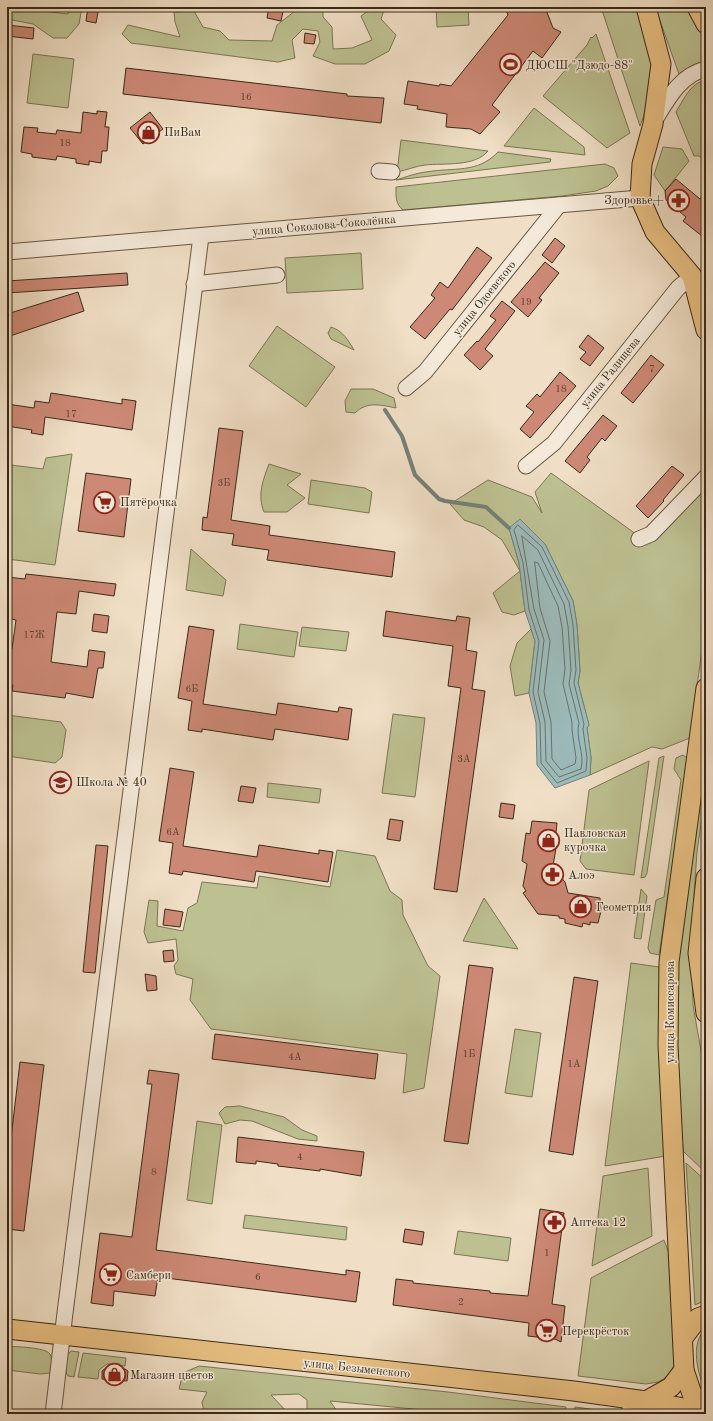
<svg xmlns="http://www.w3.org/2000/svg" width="713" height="1421" font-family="'Old Standard TT',serif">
  <rect width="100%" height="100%" fill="#f0dfc6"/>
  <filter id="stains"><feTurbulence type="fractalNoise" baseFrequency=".005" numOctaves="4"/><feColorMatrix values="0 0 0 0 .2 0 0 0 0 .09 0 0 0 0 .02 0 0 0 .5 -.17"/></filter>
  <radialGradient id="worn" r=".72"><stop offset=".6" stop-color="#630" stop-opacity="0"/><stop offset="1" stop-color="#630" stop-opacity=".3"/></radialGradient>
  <g fill="#bdc192" stroke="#7b7654">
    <path d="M7,7L68,14L70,7H82L79,24L67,38H53L33,24L7,19Z"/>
    <path d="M300,7H323V17L332,27L333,49L352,48L372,40L361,16L373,7H385L381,19L396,35L389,51L365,64H335L313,56L320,42L318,31L303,29L292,40L295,58L278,62L131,43L122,34L128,25L180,37L175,22L174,12L194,11L203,27L220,31L229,40L272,41L277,25Z"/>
    <path d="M436,7H468L469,25L437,27Z"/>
    <path d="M601,7H637C654,49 657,83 640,126Z"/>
    <path d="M655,7H686L706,42V61L693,65L679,74Z"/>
    <path d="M596,34L630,133L607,148L543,96L587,45L591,37L592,38Z"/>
    <path d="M33,54L74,59L68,108L27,103Z"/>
    <path d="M706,80V161L699,156H694L676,112C684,99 690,83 706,80Z"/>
    <path d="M534,108L584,147L585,155L504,146Z"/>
    <path d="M401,140L488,151C475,167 444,163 425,165C416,166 407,170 397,172Z"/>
    <path d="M663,147L682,149L689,161L665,191L654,175Z"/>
    <path d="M498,152L551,159L550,162L396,180C406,177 416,173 426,172C454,167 477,174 498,152Z"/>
    <path d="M605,164L614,168L618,176L608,186L596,191L562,196L403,210C395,204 396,195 396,187Z"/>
    <path d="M361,253L363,289L287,293L285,258Z"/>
    <path d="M277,326L335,367L306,407L249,366Z"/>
    <path d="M331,327C343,331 348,340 354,350L331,339L328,333Z"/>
    <path d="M351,389H373L394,398L396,408C381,405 367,401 355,413L346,412L345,401Z"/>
    <path d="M72,454L55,565L7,559V497L11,465L43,469L46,458Z"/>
    <path d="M269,464L301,474L287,485L305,498L287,512H264C257,495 263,480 269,464Z"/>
    <path d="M551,473L647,542L706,484V620L690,738L662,749L652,747L590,775L591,758L587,728L589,725L578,683L580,671L577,625L573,601L545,544L509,528L519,563L525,611L514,615L502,612L493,593L520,571L502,540L484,527L464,520L450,504L488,480L532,497L542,513L535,492Z"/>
    <path d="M311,480L365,488L372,492L369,513L308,504Z"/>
    <path d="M191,549L226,580L223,596L186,590Z"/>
    <path d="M240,624L298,632L294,657L237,649Z"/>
    <path d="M302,627L349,632L346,651L299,646Z"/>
    <path d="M531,629L535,641L529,693L515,696L510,666L517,643Z"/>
    <path d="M393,714L425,718L415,797L382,793Z"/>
    <path d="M7,715L61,722L66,730L62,757L55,763L7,756Z"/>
    <path d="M683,755L687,758V767L659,955L650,953L648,948L656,900L664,897L681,780L674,769L676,758Z"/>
    <path d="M664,756L647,873L645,877L641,878L659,758Z"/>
    <path d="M706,760V788L697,852L691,937L693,1005L706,1079V1173L683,1151L676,1045L677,960L702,763Z"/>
    <path d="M649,761L634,875L586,869L580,861L589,790Z"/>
    <path d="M268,783L321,789L319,803L267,797Z"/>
    <path d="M337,850L375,856L390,891L402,900L403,915L428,966L440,976L424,1088L403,1093L407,1054L211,1029L190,1000L193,979L176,974L174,966L178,960L176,939L148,943L144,932L149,900L158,901L157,926L183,931L188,908L197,903L202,882L257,888L259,876L330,887Z"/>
    <path d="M641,889L647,896L641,939L634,938Z"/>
    <path d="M484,898L518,949L463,941Z"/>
    <path d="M631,963L659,967L661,1077L666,1156L605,1166Z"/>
    <path d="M515,1029L541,1033L532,1097L505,1093Z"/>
    <path d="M240,1106L284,1117L302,1130L317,1136V1141L298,1139L252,1121L240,1120L225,1124L219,1113L225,1107Z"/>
    <path d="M197,1121L222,1125L212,1204L187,1200Z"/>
    <path d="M686,1163L706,1181V1300L695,1305Z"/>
    <path d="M648,1168L652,1236L592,1266L603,1176Z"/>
    <path d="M245,1215L347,1227L346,1240L243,1228Z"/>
    <path d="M458,1231L511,1238L508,1261L454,1254Z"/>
    <path d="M664,1240L671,1259L676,1352L673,1370L667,1377L658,1382L646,1384L578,1376L591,1278Z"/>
    <path d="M706,1329V1392C698,1376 689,1342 706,1329Z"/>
    <path d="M7,1346C16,1347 45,1347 50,1354C53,1359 51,1367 51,1373L40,1374L7,1370Z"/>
    <path d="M71,1351L79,1352L74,1377L68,1376C63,1369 64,1357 71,1351Z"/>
    <path d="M83,1353L126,1358L125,1366L107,1364L99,1370L98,1379L78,1377Z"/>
    <path d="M199,1366L448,1392L566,1407L564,1414H466L330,1401L339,1414H307V1400L299,1394L271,1395L289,1414H211L204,1413L202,1402L207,1392L179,1389L183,1373Z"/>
    <path d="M575,1407L613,1412L615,1414H574Z"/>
  </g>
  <path fill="#9cbbbb" stroke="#748179" d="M520,519L545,544L573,601L577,625L580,671L578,683L589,725L587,728L591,758L590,775L555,788L537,765L536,723L529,693L535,641L525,611L519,563L509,528Z"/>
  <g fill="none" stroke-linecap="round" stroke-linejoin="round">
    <g stroke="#6a7268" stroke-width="1">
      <path d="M518,525L542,547L569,602L573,625L576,670L574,683L584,724L583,729L587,758L586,771L557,783L541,763L540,723L533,692L539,641L529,610L523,563L514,530Z"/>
      <path d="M522,536L538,550L564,604L568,626L571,670L569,684L579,723C575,738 585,753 581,769L559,777L546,761L545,722L538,692L544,640L534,609Z"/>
      <path d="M535,562L538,563L558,606L562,627L565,669L563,684L572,722V730L576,758L575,764L561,770L552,759L551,722L544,692L550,641L540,608Z"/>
    </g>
    <path stroke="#748179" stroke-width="4" d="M385,410L402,436L415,475L439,499L445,501L486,507L509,528"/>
  </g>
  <g fill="#cd8976" stroke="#392a16">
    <path d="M88,7H99L96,23L86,21Z"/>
    <path d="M269,7H284L281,21L267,18Z"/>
    <path d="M505,7H530L531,9L545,7L553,28L561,32L542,58L533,51L492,105L500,112L480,134L471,129L446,127L447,114L417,109L418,106L404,104L408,81L439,86L440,84L451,86L508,15Z"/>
    <path d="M7,25L34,28L33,39L7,36Z"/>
    <path d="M305,33L316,35L314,44L304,43Z"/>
    <path d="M126,68L347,94V96L384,98L381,123L123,94Z"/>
    <path d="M97,111L107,112L105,127H109L107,151H102L101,163L89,161V165L76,163V159L57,156L56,160L32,157V154L21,152L24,127L38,128L37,132L56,134L57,130L81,133L83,112L97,114Z"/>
    <path d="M150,112L163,129L143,144L130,128Z"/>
    <path d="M676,179L700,199L706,192V230L702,236L683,221L686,217L666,200L665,191Z"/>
    <path d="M555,238L565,246L552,263L542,255Z"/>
    <path d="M477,247L492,258L452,310L450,309L425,339L410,327L435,298L431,295L440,282L448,288Z"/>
    <path d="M545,262L559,273L539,298L542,300L528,317L511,302Z"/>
    <path d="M127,273L128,285L7,293V281Z"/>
    <path d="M78,292L84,311L7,337V314Z"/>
    <path d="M502,301L515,311L485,349L493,356L480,370L464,355L477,341L478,342L496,320L490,316Z"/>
    <path d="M588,335L604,348L590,366L580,359L586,352L579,347Z"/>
    <path d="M651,355L664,365L633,403L621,393Z"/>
    <path d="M560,372L576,386L530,438L520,429L534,412L526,406L537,394L540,397Z"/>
    <path d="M51,393L122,404V399L136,401L132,430L45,417L43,435L31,433L32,430L7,426V404L34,408L35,401L49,403Z"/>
    <path d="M603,415L617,426L605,441L602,438L587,457L590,460L580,473L565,461Z"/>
    <path d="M219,428L243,431L231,520L270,526L269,535L395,552L392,577L267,560L269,550L232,545L234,534L202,530L203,517L207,518Z"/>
    <path d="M672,466L684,475L663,500L664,501L648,518L636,506Z"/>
    <path d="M86,473L131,479L124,537L78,531Z"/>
    <path d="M26,574L116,584L114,596L79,591L76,614L57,612L51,662L87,667L89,650L105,652L103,668H98L93,698L66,693L65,698L12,691L13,685L7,684V648L12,649L16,620L7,618V577L25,579Z"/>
    <path d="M386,611L456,621L457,616L470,618L466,650L477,652L472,689L485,691L457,892L434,889L461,688L448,686L453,646L383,636Z"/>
    <path d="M94,614L109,616L107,633L92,631Z"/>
    <path d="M189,626L214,630L203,704L276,715L278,703L338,712L339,707L352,709L348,740L275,729L273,740L202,729V732L188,730L192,701L178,698Z"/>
    <path d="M170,768L194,772L183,846L257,857L259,845L319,854V850L333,852L328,882L256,871L254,882L183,871L182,875L169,873L173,843L159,841Z"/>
    <path d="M241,786L256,788L253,803L238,801Z"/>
    <path d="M501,803L515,805L513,819L499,817Z"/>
    <path d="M390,819L403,821L400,841L387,839Z"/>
    <path d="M532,821L557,823L555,842H557L552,872L559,875L565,882L568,893L600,898L601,911L598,923L590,922V925L583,923L582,927L565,923V919L559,918V916L538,914L523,893L526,891L523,886L527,864L522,861L526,833L530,834Z"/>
    <path d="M96,845L108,846L95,973L83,972Z"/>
    <path d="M165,909L183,912L180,927L163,925Z"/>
    <path d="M173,950L174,961L164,962L163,951Z"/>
    <path d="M469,965L493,968L468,1144L444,1141Z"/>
    <path d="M145,974L156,976L157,990L147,991Z"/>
    <path d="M574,977L598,981L573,1155L549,1151Z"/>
    <path d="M215,1034L378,1054L375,1079L212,1059Z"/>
    <path d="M20,1062L44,1065L24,1231L7,1229V1172Z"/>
    <path d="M149,1070L179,1074L156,1250L346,1275V1270L360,1272L356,1302L158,1277L155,1296L114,1291L113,1306L91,1303L100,1233L132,1237L152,1084H147Z"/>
    <path d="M238,1137L364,1152L361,1176L320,1169V1171L278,1166V1164L256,1161V1164L236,1162Z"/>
    <path d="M540,1209L564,1213L552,1304L565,1306L561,1342L555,1339L528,1336L529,1323L393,1305L396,1279L413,1281V1283L490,1291V1293L528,1296Z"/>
    <path d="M405,1229L424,1232L422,1245L403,1242Z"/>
    <path d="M107,1367L125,1369L128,1371L127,1381L102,1379V1371Z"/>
  </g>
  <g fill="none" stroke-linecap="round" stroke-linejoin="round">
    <defs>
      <g id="minor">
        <path d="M655,120C667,100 681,74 706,69"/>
        <path d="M379,171L392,172"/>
        <path d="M7,252L640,198"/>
        <path d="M194,284L277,275"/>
        <path d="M406,388L425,372L559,205"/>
        <path d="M526,466L554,443L678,288L692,276L706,290"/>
        <path d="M639,539L651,534L706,477"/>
        <path d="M629,1398L631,1414"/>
        <path d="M53,1414L65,1313L201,236"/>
      </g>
      <g id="major">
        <path d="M646,7L661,64L653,124L642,164L640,198L655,232L692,276L706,330"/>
        <path d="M697,7L706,24"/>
        <path d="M706,688L669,962L668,1045L684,1370L692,1394L706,1407"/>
        <path d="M706,878L698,953L706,1013"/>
        <path d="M7,1329L574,1391L646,1401L706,1412"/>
        <path d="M683,1338L698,1318L706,1315"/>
        <path d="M646,1401L671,1387L684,1370"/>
      </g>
    </defs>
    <use href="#minor" stroke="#675742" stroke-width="17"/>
    <use href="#major" stroke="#392a16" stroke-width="21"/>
    <use href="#minor" stroke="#f5eada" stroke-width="15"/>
    <use href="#major" stroke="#e8c083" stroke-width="19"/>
  </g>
  <defs>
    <symbol id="stadium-ring" viewBox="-11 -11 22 22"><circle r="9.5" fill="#f5eada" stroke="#8f2418" stroke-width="1.5"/><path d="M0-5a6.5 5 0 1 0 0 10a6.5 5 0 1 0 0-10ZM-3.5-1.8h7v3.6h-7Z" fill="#8f2418"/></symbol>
    <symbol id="shop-ring" viewBox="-11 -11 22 22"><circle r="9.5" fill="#f5eada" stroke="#8f2418" stroke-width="1.5"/><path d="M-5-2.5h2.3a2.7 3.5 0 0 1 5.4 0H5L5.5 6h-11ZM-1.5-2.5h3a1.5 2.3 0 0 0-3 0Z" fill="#8f2418"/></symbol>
    <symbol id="pharmacy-ring" viewBox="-11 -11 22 22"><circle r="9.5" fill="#f5eada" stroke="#8f2418" stroke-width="1.5"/><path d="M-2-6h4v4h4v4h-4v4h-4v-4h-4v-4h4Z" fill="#8f2418"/></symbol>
    <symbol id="supermarket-ring" viewBox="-11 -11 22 22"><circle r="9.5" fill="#f5eada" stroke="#8f2418" stroke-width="1.5"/><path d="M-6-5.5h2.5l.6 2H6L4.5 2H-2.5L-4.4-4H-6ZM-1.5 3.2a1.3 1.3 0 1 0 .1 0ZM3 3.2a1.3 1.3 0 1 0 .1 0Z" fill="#8f2418"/></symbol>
    <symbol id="school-ring" viewBox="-11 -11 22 22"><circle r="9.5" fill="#f5eada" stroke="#8f2418" stroke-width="1.5"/><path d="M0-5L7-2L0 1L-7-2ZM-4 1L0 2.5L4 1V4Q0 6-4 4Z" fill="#8f2418"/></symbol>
  </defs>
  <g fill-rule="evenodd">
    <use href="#stadium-ring" x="498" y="52" width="25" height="25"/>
    <use href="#shop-ring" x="136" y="120" width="25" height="25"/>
    <use href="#pharmacy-ring" x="666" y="188" width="25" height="25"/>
    <use href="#supermarket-ring" x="92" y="490" width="25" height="25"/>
    <use href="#school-ring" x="48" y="770" width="25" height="25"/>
    <use href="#shop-ring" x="536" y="828" width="25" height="25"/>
    <use href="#pharmacy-ring" x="540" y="862" width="25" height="25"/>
    <use href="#shop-ring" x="568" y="894" width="25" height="25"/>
    <use href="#pharmacy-ring" x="542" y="1210" width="25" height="25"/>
    <use href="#supermarket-ring" x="98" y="1262" width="25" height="25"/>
    <use href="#supermarket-ring" x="534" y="1318" width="25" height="25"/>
    <use href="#shop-ring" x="102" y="1362" width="25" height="25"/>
  </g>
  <g text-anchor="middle" stroke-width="3" stroke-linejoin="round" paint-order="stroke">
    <g font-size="10" fill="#5e422e">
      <text x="246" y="100">16</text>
      <text x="65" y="146">18</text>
      <text x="526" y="305">19</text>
      <text x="652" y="372">7</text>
      <text x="561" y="392">18</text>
      <text x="71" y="417">17</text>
      <text x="224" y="486">3Б</text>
      <text x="34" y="638">17Ж</text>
      <text x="192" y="692">6Б</text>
      <text x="464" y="762">3А</text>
      <text x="173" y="835">6А</text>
      <text x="469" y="1057">1Б</text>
      <text x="295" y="1060">4А</text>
      <text x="574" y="1067">1А</text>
      <text x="300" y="1160">4</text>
      <text x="154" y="1175">8</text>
      <text x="547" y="1256">1</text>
      <text x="258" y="1280">6</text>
      <text x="461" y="1305">2</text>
    </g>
    <g font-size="12" fill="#392a16" stroke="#f5eada" text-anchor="start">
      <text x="526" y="69">ДЮСШ "Дзюдо-88"</text>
      <text x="164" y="136">ПиВам</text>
      <text x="664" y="204" text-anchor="end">Здоровье+</text>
      <text x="120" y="506">Пятёрочка</text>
      <text x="76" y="786">Школа № 40</text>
      <text x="564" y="837">Павловская<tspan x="564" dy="14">курочка</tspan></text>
      <text x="568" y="879">Алоэ</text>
      <text x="596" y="911">Геометрия</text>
      <text x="570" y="1226">Аптека 12</text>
      <text x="126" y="1279">Самбери</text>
      <text x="562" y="1335">Перекрёсток</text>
      <text x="130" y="1379">Магазин цветов</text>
    </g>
    <g font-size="12" fill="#392a16" stroke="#f5eada">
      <text transform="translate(324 225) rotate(-5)" y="4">улица Соколова-Соколёнка</text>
      <text transform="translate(484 298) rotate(-51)" y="4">улица Одоевского</text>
      <text transform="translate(610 372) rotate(-51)" y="4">улица Радищева</text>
      <text transform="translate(670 1012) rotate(-90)" y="4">улица Комиссарова</text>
      <text transform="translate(357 1368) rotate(6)" y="4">улица Безыменского</text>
    </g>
  </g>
  <rect width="713" height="1421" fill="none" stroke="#f0dfc6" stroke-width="24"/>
  <rect x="8" y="8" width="697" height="1405" fill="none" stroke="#392a16" stroke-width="2"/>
  <rect x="12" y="12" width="689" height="1397" fill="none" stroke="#392a16"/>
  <rect width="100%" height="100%" filter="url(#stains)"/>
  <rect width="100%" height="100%" fill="url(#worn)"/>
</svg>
